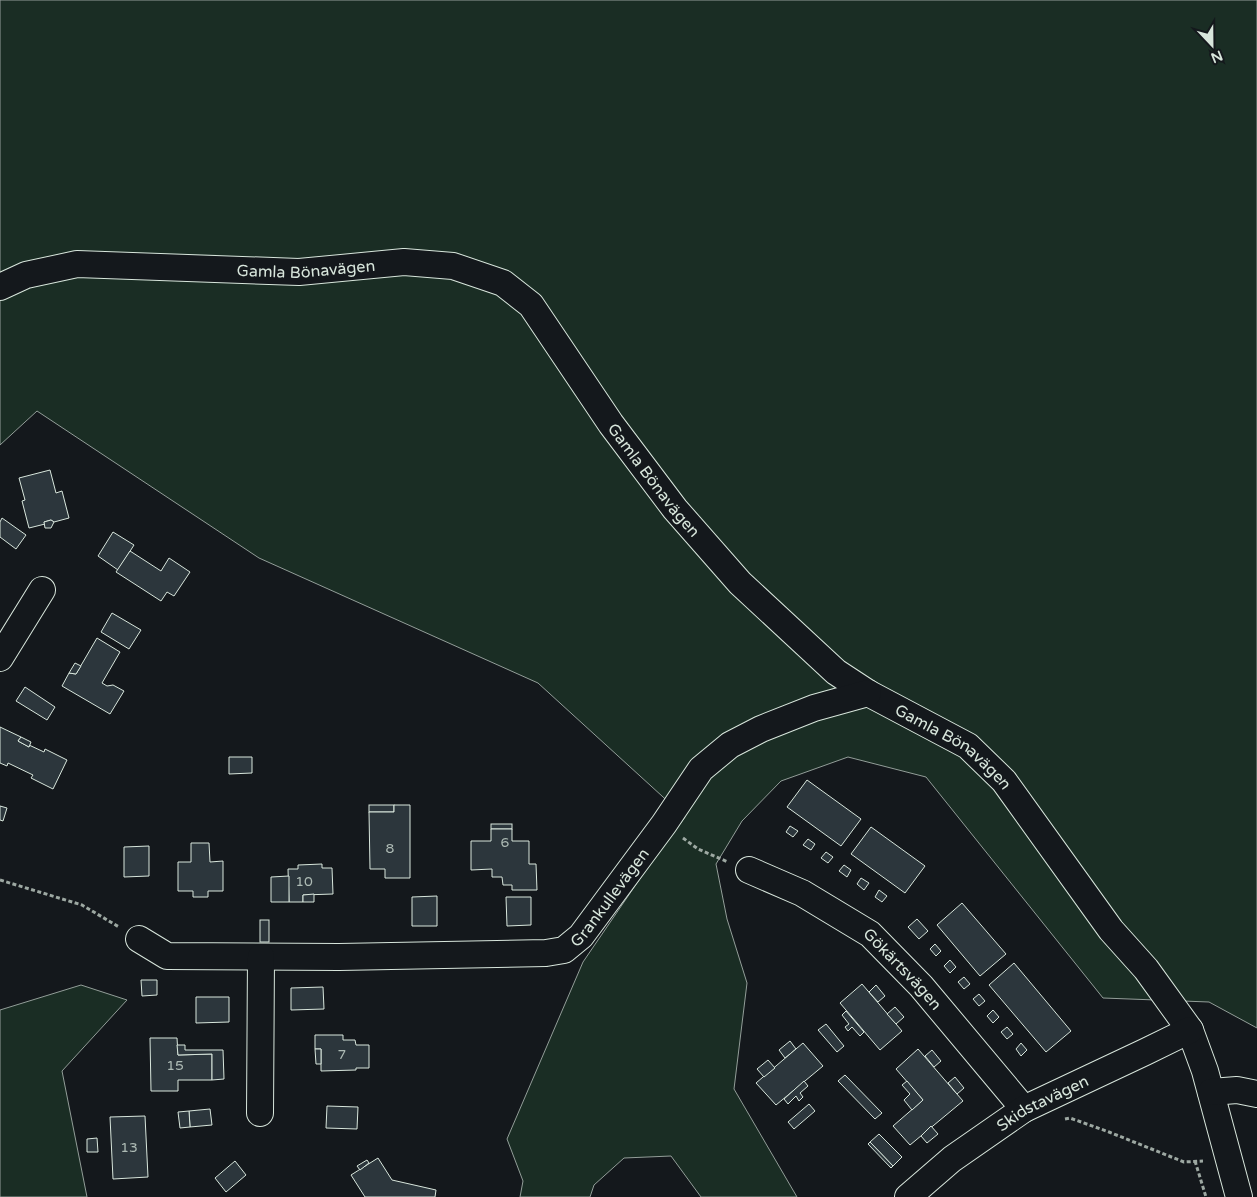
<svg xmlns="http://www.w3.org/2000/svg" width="1257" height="1197" font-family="'Varela Round',sans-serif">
  <rect width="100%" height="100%" fill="#14181c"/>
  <g fill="#1a2d24" stroke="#939e99">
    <path d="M0,0H1257V1028L1209,1002L1103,998L926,777L848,757L781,781L742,821L716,864L727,919L747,983L734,1089L797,1197H701L671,1156L624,1158L594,1185L590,1197H520L523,1181L507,1139L583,962L652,861L685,817L538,683L259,558L37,411L0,445Z"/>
    <path d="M81,985L127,1000L62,1071L87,1197H0V1010Z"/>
  </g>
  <g fill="#2c363c" stroke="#d8e6dc">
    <path d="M50,470L56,493L62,491L69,518L54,522L51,520L44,522L45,524L29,528L22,501L25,500L19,478Z"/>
    <path d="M2,518L26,535L16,549L0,537V522Z"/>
    <path d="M51,520L54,522L51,528H45L44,522Z"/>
    <path d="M113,532L134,545L118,570L98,556Z"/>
    <path d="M130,551L161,571L169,558L190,572L174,596L167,592L161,601L116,572Z"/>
    <path d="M112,613L141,630L129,649L101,632Z"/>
    <path d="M97,638L120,652L102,683L107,686L113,685L124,691L110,714L62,686L69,673L76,674Z"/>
    <path d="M75,663L81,666L76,674L69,673Z"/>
    <path d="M25,687L55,707L47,720L16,701Z"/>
    <path d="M0,727L21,737L18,741L29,747V745L44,752L45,749L67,760L53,789L31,778L33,775L8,763L7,766L0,763Z"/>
    <path d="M21,737L31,742L29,747L18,741Z"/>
    <path d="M229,757H252V773L229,774Z"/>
    <path d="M807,780L861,819L841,846L787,807Z"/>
    <rect x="369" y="805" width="25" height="7"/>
    <path d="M394,805H410V878H385V869H370L369,812H394Z"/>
    <path d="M0,806L7,808L3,821L0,820Z"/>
    <rect x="491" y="824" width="21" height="5"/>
    <path d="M790,826L798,831L793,837L786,832Z"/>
    <path d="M871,827L925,866L905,893L851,854Z"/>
    <path d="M491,829H512V841H529V864H536L537,890H512V885H503L502,877H492V869L471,870V841H491Z"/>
    <path d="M808,839L815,844L811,850L803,845Z"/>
    <path d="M191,843H209L210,862L223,861V891H208V897H193V891H178V862H191Z"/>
    <path d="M149,846V876L124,877V847Z"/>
    <path d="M826,852L833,857L828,863L821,858Z"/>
    <path d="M322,864V868H332L333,894L303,895V902H289L288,869H298V865Z"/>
    <path d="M844,865L851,870L847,877L839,871Z"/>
    <path d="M289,876V902H271V877Z"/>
    <path d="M861,878L869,883L864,890L857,884Z"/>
    <path d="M879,890L887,896L882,902L875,897Z"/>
    <path d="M314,894V902H303V895Z"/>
    <path d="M437,896V926H412V897Z"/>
    <path d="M506,897H531V925L507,926Z"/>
    <path d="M962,903L1006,954L980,976L937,925Z"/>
    <path d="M917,919L928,931L919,939L908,927Z"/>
    <rect x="260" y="920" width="9" height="22"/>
    <path d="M935,944L941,951L936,956L930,949Z"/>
    <path d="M950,960L956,967L950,973L944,966Z"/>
    <path d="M1014,963L1071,1031L1046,1052L989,985Z"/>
    <path d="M964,977L970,984L964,989L958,982Z"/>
    <path d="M141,980H157V995L142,996Z"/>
    <path d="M862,984L902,1031L880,1050L840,1003Z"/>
    <path d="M876,985L885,996L878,1002L869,992Z"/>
    <path d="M323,987L324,1009L291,1010V988Z"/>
    <path d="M979,994L985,1001L979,1006L973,999Z"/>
    <path d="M196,997H229V1022L196,1023Z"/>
    <path d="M895,1007L904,1017L896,1024L887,1014Z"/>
    <path d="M993,1010L999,1017L993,1023L987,1016Z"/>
    <path d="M846,1011L864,1032L860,1036L852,1027L848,1031L845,1027L849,1024L842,1015Z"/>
    <path d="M826,1024L844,1046L837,1052L818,1030Z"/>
    <path d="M1007,1027L1013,1034L1007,1039L1001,1032Z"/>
    <path d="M315,1035H343V1040H355L356,1045H369V1068H356V1070L321,1071V1049H315Z"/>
    <path d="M150,1038H177L178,1055L212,1054V1080H178V1091H151Z"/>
    <path d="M790,1041L796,1049L785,1058L779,1050Z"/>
    <path d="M803,1043L823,1066L776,1105L756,1083Z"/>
    <path d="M1021,1043L1027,1050L1021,1056L1016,1049Z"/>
    <path d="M177,1045H185V1050H223L224,1079L212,1080V1054L178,1055Z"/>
    <path d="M315,1049H321V1064H316Z"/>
    <path d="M918,1049L963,1101L910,1145L893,1126L923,1100L896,1069Z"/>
    <path d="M932,1050L941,1061L934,1067L925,1056Z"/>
    <path d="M768,1060L775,1068L764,1077L757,1069Z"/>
    <path d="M845,1075L882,1113L875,1119L838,1081Z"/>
    <path d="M955,1077L964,1088L957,1094L948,1083Z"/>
    <path d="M804,1081L808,1086L800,1093L803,1097L799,1101L796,1096L788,1104L784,1099Z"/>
    <path d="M907,1081L923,1100L912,1110L904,1100L910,1094L902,1085Z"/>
    <path d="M809,1104L815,1111L794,1129L788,1122Z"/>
    <path d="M327,1106L358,1107L357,1129L326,1128Z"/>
    <path d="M210,1109L212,1125L190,1127L189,1111Z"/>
    <path d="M189,1111L190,1127L180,1128L178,1112Z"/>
    <path d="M145,1116L148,1177L113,1179L110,1117Z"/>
    <path d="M931,1126L938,1134L927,1143L921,1136Z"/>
    <path d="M879,1134L902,1157L893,1166L870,1142Z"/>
    <path d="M97,1138L98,1152H87V1139Z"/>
    <path d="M870,1142L893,1166L891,1168L868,1144Z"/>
    <path d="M378,1158L392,1180L436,1190L435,1197H365L351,1175Z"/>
    <path d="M367,1160L369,1163L360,1170L357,1166Z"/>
    <path d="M235,1161L246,1175L226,1192L215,1178Z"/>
  </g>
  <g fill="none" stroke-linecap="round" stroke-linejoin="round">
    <defs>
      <g id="minor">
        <path id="s1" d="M0,287L26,275L77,264L299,272L404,262L453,266L503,283L531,305L611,424L675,509L740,583L836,672L868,693L968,746L1004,781L1111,930L1146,969L1190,1030L1205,1071L1239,1197"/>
        <path d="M0,658L42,590"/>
        <path id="s2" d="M749,870L802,893L870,934L921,986L1024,1109"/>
        <path id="s3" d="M139,939L167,956L339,957L546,953L564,950L581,936L664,824L701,769L730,745L761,729L814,708L868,693"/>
        <path d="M1211,1092L1237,1090L1257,1094"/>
        <path d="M260,1113L261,957"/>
        <path id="s4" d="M908,1197L952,1159L1024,1109L1145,1052L1190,1030"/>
      </g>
    </defs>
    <use href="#minor" stroke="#d8e6dc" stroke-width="28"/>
    <g stroke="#9da8a2" stroke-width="3" stroke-dasharray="4 2.5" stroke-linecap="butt">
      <path d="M683,838L698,849L728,862"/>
      <path d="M0,880L82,905L119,927"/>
      <path d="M1065,1119L1070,1118L1109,1132L1184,1162L1203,1161"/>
      <path d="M1195,1161L1206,1197"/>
    </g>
    <use href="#minor" stroke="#14181c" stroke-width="26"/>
  </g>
  <g text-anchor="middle" stroke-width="4" stroke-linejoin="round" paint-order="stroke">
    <g font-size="14" fill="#adbab4">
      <text x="505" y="847">6</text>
      <text x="390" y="853">8</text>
      <text x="304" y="886">10</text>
      <text x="342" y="1059">7</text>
      <text x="175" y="1070">15</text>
      <text x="129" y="1152">13</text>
    </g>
    <g font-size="16" fill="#d8e6dc" stroke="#14181c">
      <text dy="6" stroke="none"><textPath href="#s1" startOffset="310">Gamla Bönavägen</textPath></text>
      <text dy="6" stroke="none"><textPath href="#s1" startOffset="760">Gamla Bönavägen</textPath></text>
      <text dy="6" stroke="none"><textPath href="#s1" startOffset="1165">Gamla Bönavägen</textPath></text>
      <text dy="6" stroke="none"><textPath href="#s3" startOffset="500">Grankullevägen</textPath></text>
      <text dy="6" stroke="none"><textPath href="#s2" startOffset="185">Gökärtsvägen</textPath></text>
      <text dy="6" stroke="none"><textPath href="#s4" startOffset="165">Skidstavägen</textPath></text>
    </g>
  </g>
  <g transform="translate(1212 45) rotate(158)" stroke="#14181c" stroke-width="4" paint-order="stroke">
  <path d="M0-4L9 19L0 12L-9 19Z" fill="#d8e6dc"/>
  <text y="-8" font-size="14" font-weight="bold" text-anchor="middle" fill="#d8e6dc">N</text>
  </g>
</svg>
